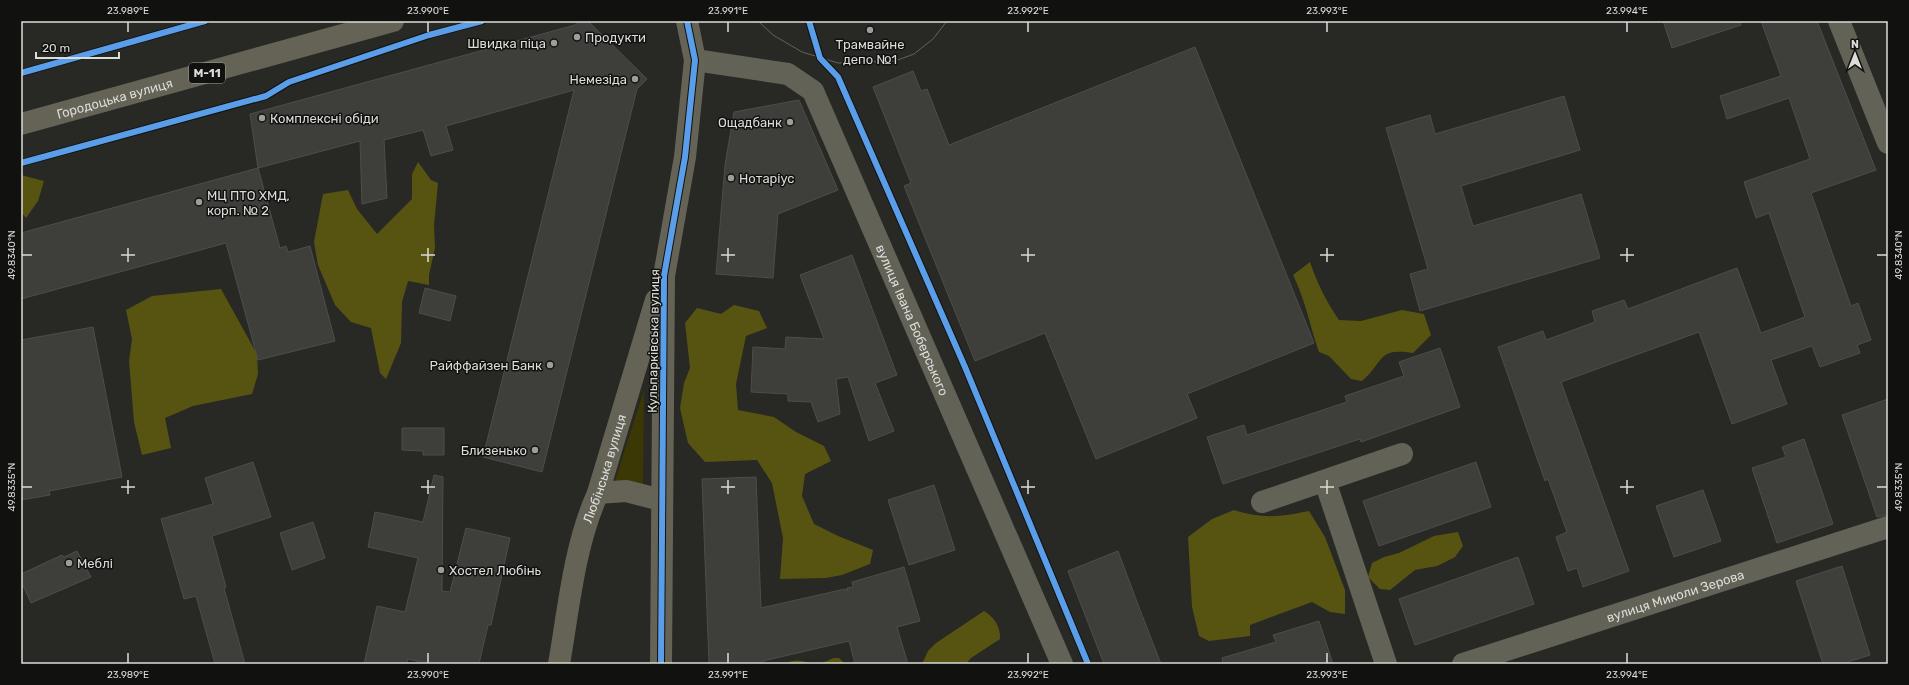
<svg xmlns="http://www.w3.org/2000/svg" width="1909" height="685" font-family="Rubik,sans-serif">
  <rect width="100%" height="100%" fill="#282825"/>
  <path fill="#3b3805" d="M644,390L643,487L614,484Z"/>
  <g fill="#575412">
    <path d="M418,162L431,180L438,183L434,225L435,248L429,275V285L408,281L402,302L401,343L386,379L380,373L371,328L351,322L335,305L318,265L314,242L323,194L348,190L357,209L377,234L412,199V174Z"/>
    <path d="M21,175L44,181L38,201L26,218L21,212Z"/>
    <path d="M1310,262C1317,283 1326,301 1339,320L1361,321L1402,310L1424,314L1431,335L1413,353C1377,347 1384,362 1362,381L1351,379L1329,356L1319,352C1310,326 1305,299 1293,275Z"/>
    <path d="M221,289L257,354L258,374L252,394L193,406L165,418L171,448L142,455L134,422L129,361L132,339L126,310L152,296Z"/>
    <path d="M734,305L759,311L767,328L746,336L736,384L738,410L774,417L796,432L824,446L831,461L805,474L802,496L814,524L838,536L873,550L870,564L842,575L826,578L780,579L783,538L772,483L757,460L705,462L688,443L680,408L684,383L690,368L685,323L697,308L721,314Z"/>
    <path d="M1234,510C1261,519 1281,517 1309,511L1325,537L1345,590V614L1330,612L1312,602L1250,625V636L1209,641L1199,636L1192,607L1188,537L1212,519Z"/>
    <path d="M1458,532L1463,546L1455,557L1437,566L1415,570L1390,590L1380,589L1368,577L1372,563L1384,557L1399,553L1434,536Z"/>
    <path d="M984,611C994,617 1001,627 1000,639L971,658L966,664H922L928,651L936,643Z"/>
    <path d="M833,658H839L845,664H784C802,655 806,666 821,663C825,662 829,660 833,658Z"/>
  </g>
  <g fill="#3e3e3b" stroke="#4d4d4a">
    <path d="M580,21H588L647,79L637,89L542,472L483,457L574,90L446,126L453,150L431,156L423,130L384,140L387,198L362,204L360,141L258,168L250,114L575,25Z"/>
    <path d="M1663,21H1740L1741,25L1672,48Z"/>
    <path d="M1761,21H1817L1876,170L1811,193L1851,306L1858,303L1871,340L1857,345L1860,353L1820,367L1812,346L1771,360L1787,404L1732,424L1699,332L1561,382L1629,571L1583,587L1577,568L1568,571L1556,537L1567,532L1548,479L1545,481L1498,347L1543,331L1546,340L1595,322L1592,311L1624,300L1628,309L1737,268L1761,333L1805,317L1769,213L1756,218L1744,182L1810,159L1789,98L1727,119L1720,96L1781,76Z"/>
    <path d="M1195,47L1314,343L1187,394L1197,418L1096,459L1045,333L975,361L904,186L911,183L873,87L913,71L921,91L927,89L949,145Z"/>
    <path d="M1564,96L1580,150L1461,186L1473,226L1581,194L1600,258L1420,311L1410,274L1428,269L1386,128L1430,115L1435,134Z"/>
    <path d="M799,100L838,190L778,214L773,278L716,274L725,165L734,112Z"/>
    <path d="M258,168L280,248L286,246L288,252L310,246L335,341L258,360L226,243L21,299V233Z"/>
    <path d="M852,255L897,375L875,383L894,431L869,441L848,377L836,379L840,414L818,422L811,402L788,401V394L751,392L753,347L785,349L786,337L824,339L800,275Z"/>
    <path d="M425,288L456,296L450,321L419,313Z"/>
    <path d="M93,327L122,477L49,491L50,495L21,500V340Z"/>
    <path d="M1440,348L1460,407L1361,442L1360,439L1223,484L1207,437L1244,425L1247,435L1347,402L1345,396L1404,376L1399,362Z"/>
    <path d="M1888,399V515L1877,517L1842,415Z"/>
    <path d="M402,428H444V455H423V451L402,450Z"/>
    <path d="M1804,439L1833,524L1777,543L1752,468L1786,457L1782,447Z"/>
    <path d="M253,462L271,517L212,536L226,587L224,588L245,664H215L196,596L184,599L161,519L213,504L205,478Z"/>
    <path d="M1476,462L1491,507L1379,546L1363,501Z"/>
    <path d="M434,475L443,477L442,591L450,592L466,528L510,538L491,625H488L479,664H429L408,659L407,664H364L377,606L405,612L418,558L368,547L375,512L423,522Z"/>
    <path d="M756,477L761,608L845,589L848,591L847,588L853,587L852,582L904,567L920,621L897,627L908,664H855L849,641L763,661V664H709L702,479Z"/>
    <path d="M934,485L955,550L909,565L888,500Z"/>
    <path d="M1703,490L1721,541L1674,557L1656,506Z"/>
    <path d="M313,522L325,558L292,570L280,533Z"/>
    <path d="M77,551L91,577L31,603L21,581V574L62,555L64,557Z"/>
    <path d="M1118,551L1137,602L1161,664H1104L1068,571Z"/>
    <path d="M1518,557L1534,604L1415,645L1399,599Z"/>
    <path d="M1842,566L1870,655L1841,664H1823L1796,581Z"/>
    <path d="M1319,621L1333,664H1223L1222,658L1276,642L1273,635Z"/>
  </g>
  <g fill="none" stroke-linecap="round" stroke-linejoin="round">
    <g stroke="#626257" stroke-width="22">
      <path d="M1839,21L1888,143"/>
      <path id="s1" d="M695,60L788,74L813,91L1062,664"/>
      <path d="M1325,481L1386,664"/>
      <path d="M1262,502L1402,454"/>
      <path id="s2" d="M1463,664L1888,527"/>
    </g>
    <g stroke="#646356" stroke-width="22">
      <path id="s3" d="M21,124L393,21"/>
      <path d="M598,493L626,491L661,500"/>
      <path id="s4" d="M559,664C569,607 574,546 598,493L656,300"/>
      <path d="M661,664L664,276L685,157L695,60L687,21"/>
    </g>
    <path stroke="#63635b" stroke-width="1" d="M758,21L773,35L802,52L838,63L895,61L914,54L933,39L947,21"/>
    <defs>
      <g id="cycleway">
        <path d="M809,21L820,58L838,77L965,367L1088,664"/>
        <path d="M21,73L205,21"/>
        <path d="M21,163L266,96L289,82L429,35L482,21"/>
        <path d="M661,664L664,276L685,157L695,60L687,21"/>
      </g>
    </defs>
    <use href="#cycleway" stroke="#11110f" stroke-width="8"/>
    <use href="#cycleway" stroke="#5a9eea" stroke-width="6"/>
  </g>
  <path fill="none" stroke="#dcdcd9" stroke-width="1.5" d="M128,22V32M428,22V32M728,22V32M1028,22V32M1327,22V32M1627,22V32M128,248V262M428,248V262M728,248V262M1028,248V262M1327,248V262M1627,248V262M22,255H32M121,255H135M421,255H435M721,255H735M1021,255H1035M1320,255H1334M1620,255H1634M1877,255H1887M128,480V494M428,480V494M728,480V494M1028,480V494M1327,480V494M1627,480V494M22,487H32M121,487H135M421,487H435M721,487H735M1021,487H1035M1320,487H1334M1620,487H1634M1877,487H1887M128,653V663M428,653V663M728,653V663M1028,653V663M1327,653V663M1627,653V663"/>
  <g fill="#9d9d9a" stroke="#11110f" stroke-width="1.5">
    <circle cx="870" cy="30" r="4"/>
    <circle cx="577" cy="37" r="4"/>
    <circle cx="554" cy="43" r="4"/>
    <circle cx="635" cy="79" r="4"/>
    <circle cx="262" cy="118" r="4"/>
    <circle cx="790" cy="122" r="4"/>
    <circle cx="731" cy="178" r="4"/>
    <circle cx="199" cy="202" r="4"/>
    <circle cx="550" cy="365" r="4"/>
    <circle cx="535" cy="450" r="4"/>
    <circle cx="69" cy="563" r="4"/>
    <circle cx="441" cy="570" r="4"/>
  </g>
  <g text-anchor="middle" stroke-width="3" stroke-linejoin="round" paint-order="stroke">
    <rect fill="#11110f" stroke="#9f9f9c" stroke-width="1" x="189" y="63" width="36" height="20" rx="3"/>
    <g font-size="12" font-weight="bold" fill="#dcdcd9">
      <text x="207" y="77">М-11</text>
    </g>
    <g font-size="13" fill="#dcdcd9" stroke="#11110f" text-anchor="start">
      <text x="585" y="42">Продукти</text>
      <text x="546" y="48" text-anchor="end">Швидка піца</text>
      <text x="870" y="49" text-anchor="middle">Трамвайне<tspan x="870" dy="15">депо №1</tspan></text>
      <text x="627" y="84" text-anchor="end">Немезіда</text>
      <text x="270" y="123">Комплексні обіди</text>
      <text x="782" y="127" text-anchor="end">Ощадбанк</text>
      <text x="739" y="183">Нотаріус</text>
      <text x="207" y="200">МЦ ПТО ХМД,<tspan x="207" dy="15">корп. № 2</tspan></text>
      <text x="542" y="370" text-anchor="end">Райффайзен Банк</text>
      <text x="527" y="455" text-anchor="end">Близенько</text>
      <text x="77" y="568">Меблі</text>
      <text x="449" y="575">Хостел Любінь</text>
    </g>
    <g font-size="13" fill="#dcdcd9" stroke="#11110f">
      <text dy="5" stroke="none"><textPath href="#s3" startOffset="97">Городоцька вулиця</textPath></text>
      <text dy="5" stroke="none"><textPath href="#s1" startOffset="374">вулиця Івана Боберського</textPath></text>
      <text transform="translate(653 341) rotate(-89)" y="5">Кульпарківська вулиця</text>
      <text dy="5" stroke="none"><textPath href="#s4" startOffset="201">Любінська вулиця</textPath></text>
      <text dy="5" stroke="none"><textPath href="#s2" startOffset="223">вулиця Миколи Зерова</textPath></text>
    </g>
  </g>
  <rect width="1909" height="685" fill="none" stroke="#11110f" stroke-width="44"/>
  <g transform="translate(1855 54)" stroke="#11110f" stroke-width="3" paint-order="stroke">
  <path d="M0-3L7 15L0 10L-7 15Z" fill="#dcdcd9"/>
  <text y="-6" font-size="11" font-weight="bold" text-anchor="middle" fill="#dcdcd9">N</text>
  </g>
  <path d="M36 52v6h83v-6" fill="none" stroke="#dcdcd9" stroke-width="2"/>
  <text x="42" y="52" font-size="12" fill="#dcdcd9" stroke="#11110f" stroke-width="3" paint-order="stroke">20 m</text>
  <rect x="22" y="22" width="1865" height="641" fill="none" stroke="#dcdcd9" stroke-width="1.5"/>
  <g font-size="10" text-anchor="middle" fill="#dcdcd9">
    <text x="128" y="14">23.989°E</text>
    <text x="428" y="14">23.990°E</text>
    <text x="728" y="14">23.991°E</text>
    <text x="1028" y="14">23.992°E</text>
    <text x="1327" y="14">23.993°E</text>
    <text x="1627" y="14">23.994°E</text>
    <text transform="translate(11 255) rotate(-90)" y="4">49.8340°N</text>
    <text transform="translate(1898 255) rotate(-90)" y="4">49.8340°N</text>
    <text transform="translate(11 487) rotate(-90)" y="4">49.8335°N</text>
    <text transform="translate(1898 487) rotate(-90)" y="4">49.8335°N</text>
    <text x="128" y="678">23.989°E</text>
    <text x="428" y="678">23.990°E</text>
    <text x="728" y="678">23.991°E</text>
    <text x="1028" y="678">23.992°E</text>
    <text x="1327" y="678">23.993°E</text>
    <text x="1627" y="678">23.994°E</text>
  </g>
</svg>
